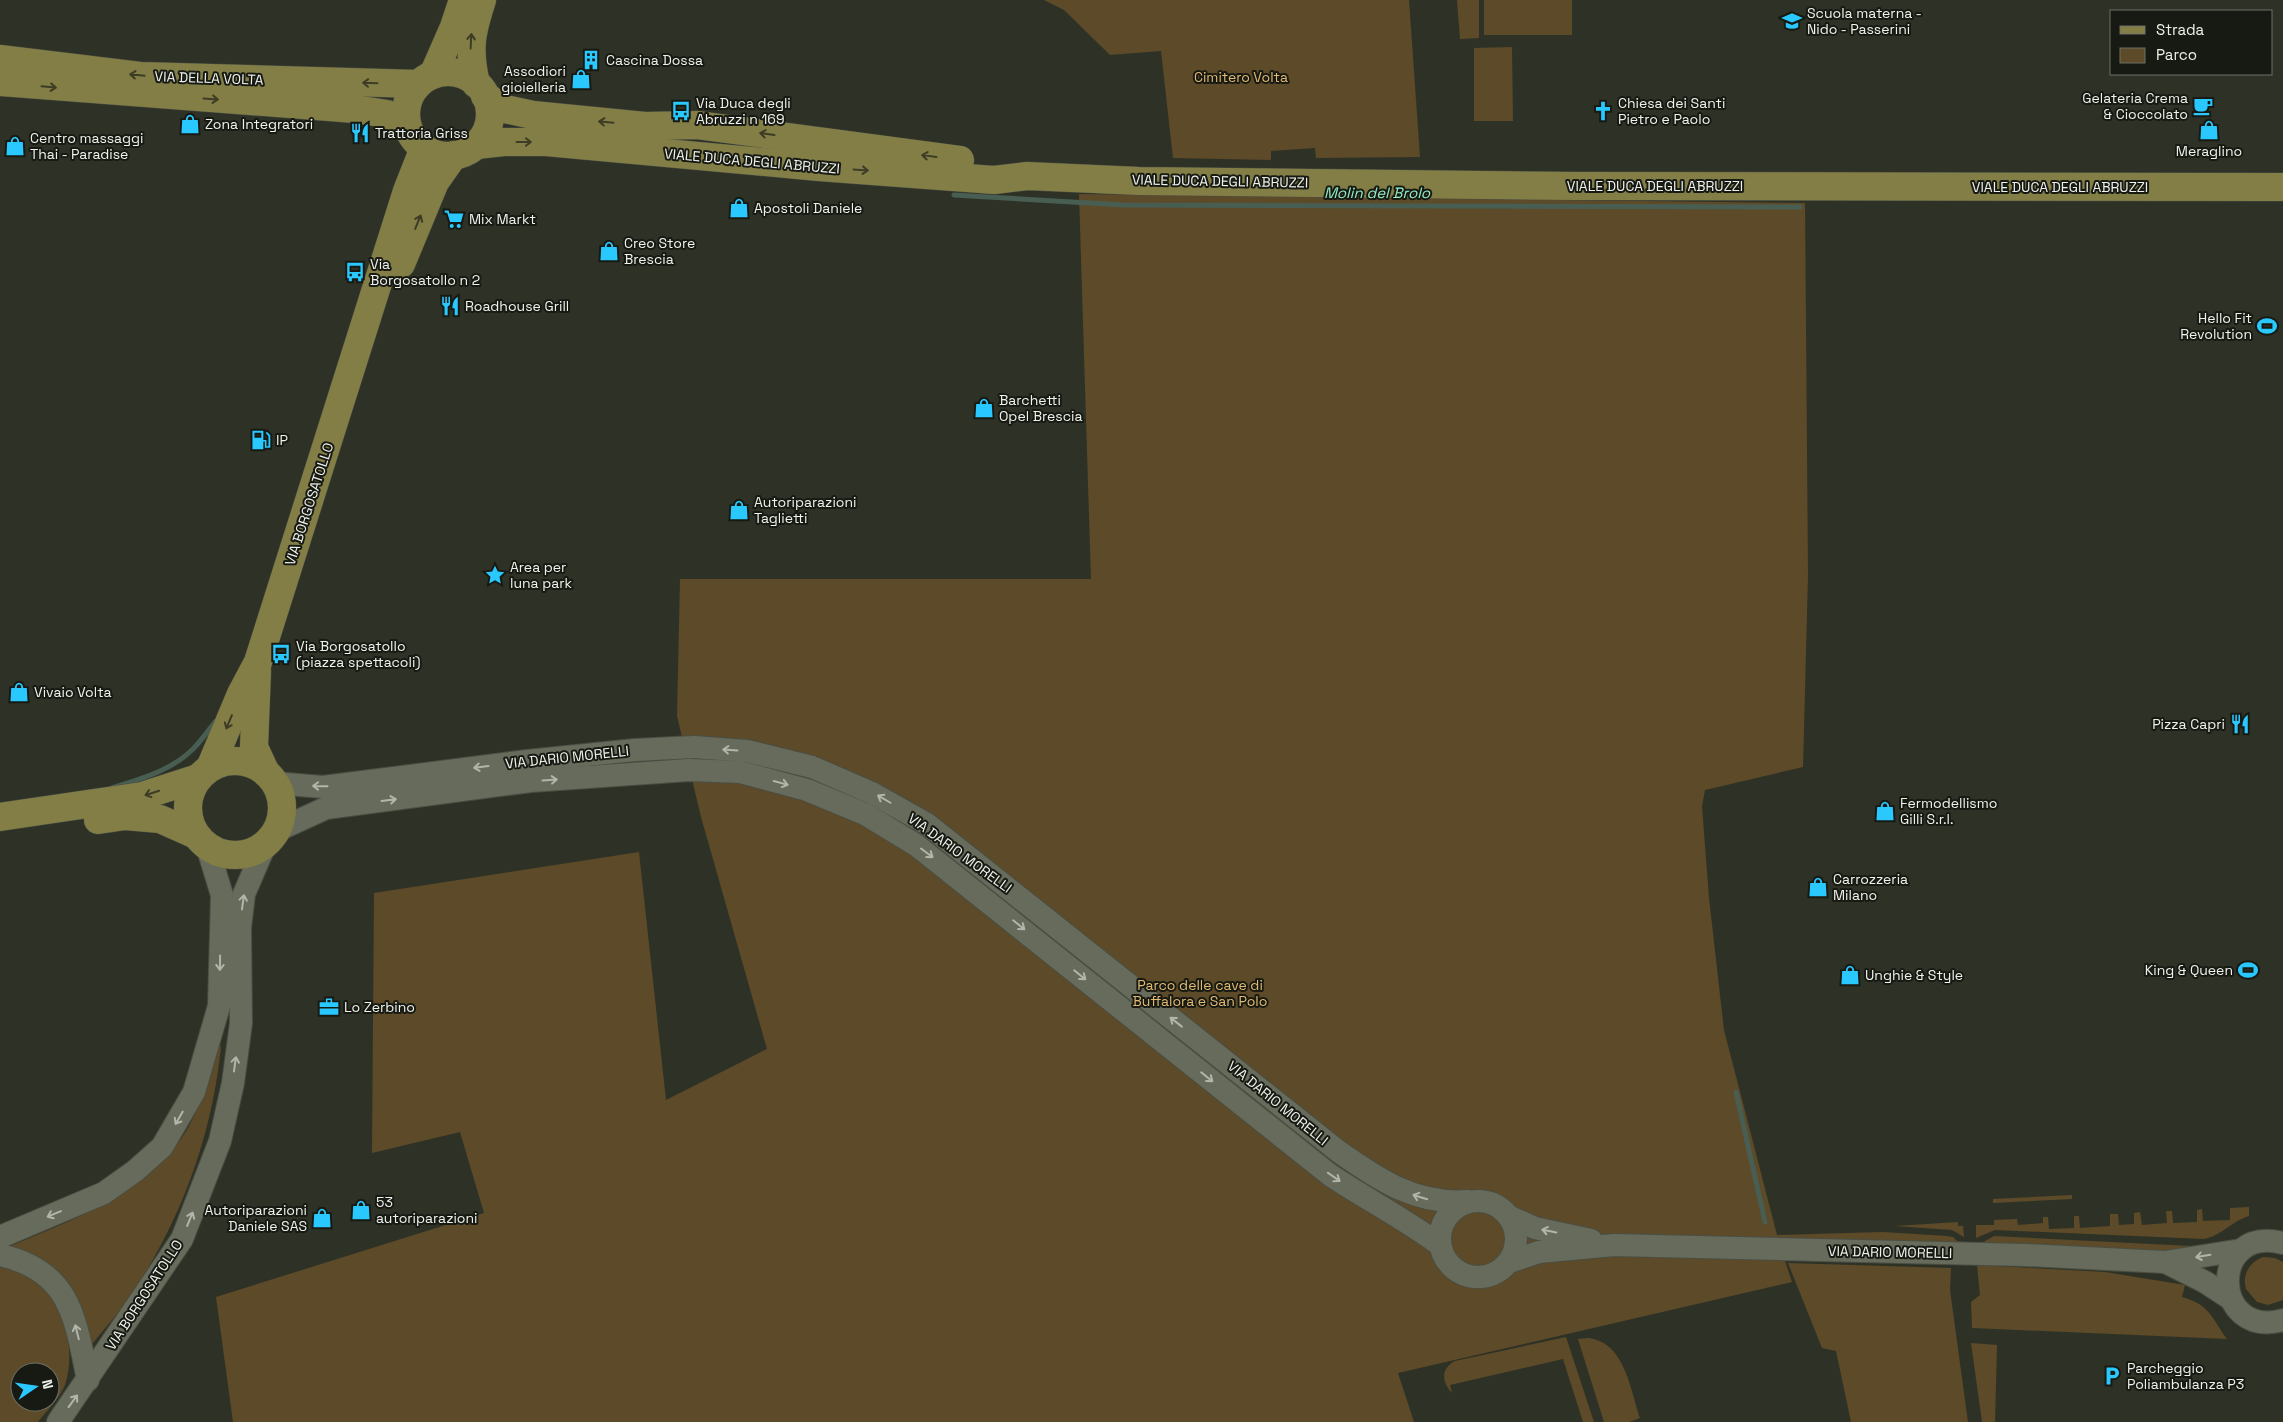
<svg xmlns="http://www.w3.org/2000/svg" width="2283" height="1422" font-family="'Space Grotesk',sans-serif">
  <rect width="100%" height="100%" fill="#2e3226"/>
  <g fill="#5d4a28" fill-rule="evenodd">
    <path d="M1044,0H1409L1420,157L1316,158L1315,148L1271,151V160L1173,158L1161,51L1110,55L1064,10Z"/>
    <path d="M1457,0H1479V38L1460,39Z"/>
    <rect x="1484" y="0" width="88" height="35"/>
    <path d="M1512,47L1513,121H1474V48Z"/>
    <path d="M1079,194L1805,203L1808,575L1803,767L1705,790L1702,806L1709,898L1724,1030L1777,1235L1883,1232L1947,1236L1953,1237L1960,1244L1778,1240L1792,1282L1398,1373L1414,1422H233L216,1297L484,1213L460,1132L372,1153L374,893L639,852L666,1100L767,1049L701,817L677,716L680,579H1091Z"/>
    <path d="M219,1044L221,1047C212,1135 182,1218 133,1292C120,1312 103,1330 88,1349L85,1327L6,1248C73,1219 151,1194 189,1126C203,1100 211,1072 219,1044Z"/>
    <path d="M2072,1195V1199L1993,1203V1199Z"/>
    <path d="M2249,1207V1216C2232,1221 2221,1236 2204,1239L1995,1230L1976,1238V1225H1994V1220L2017,1219L2018,1225L2043,1223V1217H2048L2049,1229L2074,1228V1216H2079L2080,1228L2110,1226V1214H2118L2119,1225L2134,1224V1213L2140,1212L2142,1225L2167,1223L2166,1211H2172L2173,1223L2197,1222V1210L2202,1209L2203,1221L2230,1220V1208Z"/>
    <path d="M1958,1222V1226H1963L1964,1237L1952,1230L1895,1226Z"/>
    <path d="M1994,1236L2191,1246L2194,1251L2122,1252L1978,1245Z"/>
    <path d="M2263,1257L2275,1258L2283,1262V1300L2268,1305L2257,1302L2246,1289C2242,1274 2249,1263 2263,1257Z"/>
    <path d="M1788,1263L1951,1268L1950,1290L1968,1422H1851L1836,1351L1822,1348Z"/>
    <path d="M1977,1265L2105,1272L2185,1285L2182,1297C2210,1305 2211,1317 2227,1339L1972,1328L1971,1302L1980,1295Z"/>
    <path d="M0,1267C14,1270 27,1275 38,1283C66,1304 76,1353 65,1385C60,1398 46,1411 38,1422H0ZM20,1372H50V1402H20Z"/>
    <path d="M1566,1337L1594,1422H1583L1563,1359L1450,1385L1452,1393C1442,1382 1440,1369 1455,1361Z"/>
    <path d="M1588,1338C1625,1342 1630,1389 1640,1418L1629,1422H1604L1578,1339Z"/>
    <path d="M1971,1343L1997,1345L1995,1422H1982Z"/>
  </g>
  <g fill="none" stroke-linecap="round" stroke-linejoin="round">
    <g stroke="#485e53" stroke-width="5">
      <path d="M954,195L1124,205L1800,207"/>
      <path d="M112,788C140,779 171,771 193,749C201,741 208,731 215,722"/>
      <path d="M1736,1092L1765,1222"/>
    </g>
    <defs>
      <g id="minor">
        <path d="M274,783L323,787L527,761L635,750L694,747L747,751L812,767L872,793L927,824L1338,1151C1379,1180 1416,1205 1468,1201"/>
        <path d="M276,831L326,808L531,781L689,770L740,772L807,790L865,814L916,845L1330,1175C1366,1199 1405,1219 1440,1245"/>
        <circle cx="1478" cy="1239" r="38"/>
        <path d="M1508,1216L1535,1228L1591,1240"/>
        <path d="M0,1237L104,1193L135,1171L162,1147L194,1092L219,1006L222,895L207,846"/>
        <path d="M2283,1243C2208,1224 2211,1340 2283,1320"/>
        <path d="M0,1255C71,1271 75,1318 88,1380"/>
        <path d="M1509,1262L1539,1252L1614,1245L2025,1255L2165,1262L2241,1250"/>
        <path d="M2165,1262L2205,1282L2231,1299"/>
        <path d="M58,1422L182,1239L220,1141L233,1083L241,1023L240,928L244,894L266,843"/>
      </g>
      <g id="major">
        <path d="M0,59L140,76L418,84"/>
        <circle cx="448" cy="114" r="42"/>
        <path d="M433,75L454,27L463,0"/>
        <path d="M0,82L355,109L387,114L407,125"/>
        <path d="M476,84C468,49 471,34 482,0"/>
        <path d="M485,96L505,109L533,115L645,126L697,125L960,160"/>
        <path d="M476,145L504,142H546L819,167L994,180L1027,176L1139,181L1578,186L2283,187"/>
        <path d="M401,264L435,182L454,155"/>
        <path d="M257,671L254,747L266,773"/>
        <circle cx="235" cy="808" r="47"/>
        <path d="M210,768L241,694L258,662L407,191L424,148"/>
        <path d="M0,817L142,796L198,778"/>
        <path d="M98,820L125,816L160,819L196,835"/>
      </g>
    </defs>
    <use href="#minor" stroke="#4a4e43" stroke-width="24"/>
    <use href="#major" stroke="#4a4e43" stroke-width="29"/>
    <use href="#minor" stroke="#666b5c" stroke-width="22"/>
    <use href="#major" stroke="#837e46" stroke-width="28"/>
  </g>
  <defs><path id="oneway-shaft" d="M-6 0H5M1.5-3L5.5 0L1.5 3" fill="none" stroke-width="1.6" stroke-linecap="round" stroke-linejoin="round" transform="scale(1.25)"/></defs>
  <g stroke="#3d3c25">
    <use href="#oneway-shaft" transform="translate(471 41) rotate(-87)"/>
    <use href="#oneway-shaft" transform="translate(137 75) rotate(-174)"/>
    <use href="#oneway-shaft" transform="translate(370 83) rotate(-178)"/>
    <use href="#oneway-shaft" transform="translate(49 87) rotate(5)"/>
    <use href="#oneway-shaft" transform="translate(211 99) rotate(4)"/>
    <use href="#oneway-shaft" transform="translate(606 122) rotate(-175)"/>
    <use href="#oneway-shaft" transform="translate(767 134) rotate(-172)"/>
    <use href="#oneway-shaft" transform="translate(524 142)"/>
    <use href="#oneway-shaft" transform="translate(929 156) rotate(-172)"/>
    <use href="#oneway-shaft" transform="translate(861 170) rotate(4)"/>
    <use href="#oneway-shaft" transform="translate(418 222) rotate(-68)"/>
    <use href="#oneway-shaft" transform="translate(229 722) rotate(113)"/>
    <use href="#oneway-shaft" transform="translate(152 793) rotate(162)"/>
  </g>
  <g stroke="#b1b5aa">
    <use href="#oneway-shaft" transform="translate(730 750) rotate(-176)"/>
    <use href="#oneway-shaft" transform="translate(481 767) rotate(173)"/>
    <use href="#oneway-shaft" transform="translate(550 780) rotate(-4)"/>
    <use href="#oneway-shaft" transform="translate(781 783) rotate(15)"/>
    <use href="#oneway-shaft" transform="translate(320 786) rotate(-179)"/>
    <use href="#oneway-shaft" transform="translate(884 799) rotate(-150)"/>
    <use href="#oneway-shaft" transform="translate(389 800) rotate(-7)"/>
    <use href="#oneway-shaft" transform="translate(927 853) rotate(37)"/>
    <use href="#oneway-shaft" transform="translate(243 902) rotate(-82)"/>
    <use href="#oneway-shaft" transform="translate(1019 925) rotate(39)"/>
    <use href="#oneway-shaft" transform="translate(220 963) rotate(91)"/>
    <use href="#oneway-shaft" transform="translate(1080 975) rotate(39)"/>
    <use href="#oneway-shaft" transform="translate(1176 1022) rotate(-142)"/>
    <use href="#oneway-shaft" transform="translate(235 1064) rotate(-82)"/>
    <use href="#oneway-shaft" transform="translate(1207 1077) rotate(39)"/>
    <use href="#oneway-shaft" transform="translate(179 1118) rotate(120)"/>
    <use href="#oneway-shaft" transform="translate(1334 1177) rotate(35)"/>
    <use href="#oneway-shaft" transform="translate(1420 1197) rotate(-163)"/>
    <use href="#oneway-shaft" transform="translate(54 1214) rotate(157)"/>
    <use href="#oneway-shaft" transform="translate(190 1219) rotate(-68)"/>
    <use href="#oneway-shaft" transform="translate(1549 1231) rotate(-168)"/>
    <use href="#oneway-shaft" transform="translate(2203 1256) rotate(171)"/>
    <use href="#oneway-shaft" transform="translate(77 1332) rotate(-104)"/>
    <use href="#oneway-shaft" transform="translate(73 1401) rotate(-54)"/>
  </g>
  <defs>
    <symbol id="school-bare" viewBox="-9 -9 18 18"><path d="M0-5L7-2L0 1L-7-2ZM-4 1L0 2.5L4 1V4Q0 6-4 4Z" fill="#29c8ff" stroke="#171913" stroke-width="2.5" paint-order="stroke"/></symbol>
    <symbol id="building-bare" viewBox="-9 -9 18 18"><path d="M-4-6H4V6H1V3H-1V6H-4ZM-2.5-4.3h1.7v1.8h-1.7ZM.8-4.3h1.7v1.8H.8ZM-2.5-1h1.7V.8h-1.7ZM.8-1h1.7V.8H.8Z" fill="#29c8ff" stroke="#171913" stroke-width="2.5" paint-order="stroke"/></symbol>
    <symbol id="shop-bare" viewBox="-9 -9 18 18"><path d="M-5-2.5h2.3a2.7 3.5 0 0 1 5.4 0H5L5.5 6h-11ZM-1.5-2.5h3a1.5 2.3 0 0 0-3 0Z" fill="#29c8ff" stroke="#171913" stroke-width="2.5" paint-order="stroke"/></symbol>
    <symbol id="cafe-bare" viewBox="-9 -9 18 18"><path d="M-5.5-4.5H6V0H3Q3 3.5 0 3.5H-2.5Q-5.5 3.5-5.5 0ZM3-3.2v2h1.7v-2ZM-6 4.5H4V6H-6Z" fill="#29c8ff" stroke="#171913" stroke-width="2.5" paint-order="stroke"/></symbol>
    <symbol id="bus-bare" viewBox="-9 -9 18 18"><path d="M-5-6H5V4H4V6H2V4H-2V6H-4V4H-5ZM-3.5-4V0h7V-4ZM-3.5 1.2v1.5H-2V1.2ZM2 1.2v1.5H3.5V1.2Z" fill="#29c8ff" stroke="#171913" stroke-width="2.5" paint-order="stroke"/></symbol>
    <symbol id="church-bare" viewBox="-9 -9 18 18"><path d="M-1.2-6h2.4v3.5h3.3v2.4h-3.3V6h-2.4V-.1h-3.3v-2.4h3.3Z" fill="#29c8ff" stroke="#171913" stroke-width="2.5" paint-order="stroke"/></symbol>
    <symbol id="restaurant-bare" viewBox="-9 -9 18 18"><path d="M-5-6h1v4h1v-4h1v4h1v-4h1v5L-1.5 .5V6h-2V.5L-5-1ZM5-6V6H3V1.5H1.5Q1.5-4 5-6Z" fill="#29c8ff" stroke="#171913" stroke-width="2.5" paint-order="stroke"/></symbol>
    <symbol id="supermarket-bare" viewBox="-9 -9 18 18"><path d="M-6-5.5h2.5l.6 2H6L4.5 2H-2.5L-4.4-4H-6ZM-1.5 3.2a1.3 1.3 0 1 0 .1 0ZM3 3.2a1.3 1.3 0 1 0 .1 0Z" fill="#29c8ff" stroke="#171913" stroke-width="2.5" paint-order="stroke"/></symbol>
    <symbol id="stadium-bare" viewBox="-9 -9 18 18"><path d="M0-5a6.5 5 0 1 0 0 10a6.5 5 0 1 0 0-10ZM-3.5-1.8h7v3.6h-7Z" fill="#29c8ff" stroke="#171913" stroke-width="2.5" paint-order="stroke"/></symbol>
    <symbol id="fuel-bare" viewBox="-9 -9 18 18"><path d="M-5.5-6h7V0h2V4h1.3V-2.5L3-4.5l.8-.8L6-3V5H2.5V1h-1V6h-7ZM-4.2-4.7v3.2H.2V-4.7Z" fill="#29c8ff" stroke="#171913" stroke-width="2.5" paint-order="stroke"/></symbol>
    <symbol id="sight-bare" viewBox="-9 -9 18 18"><path d="M0-6L1.8-2.2L6-1.7L2.9 1.2L3.7 5.4L0 3.3L-3.7 5.4L-2.9 1.2L-6-1.7L-1.8-2.2Z" fill="#29c8ff" stroke="#171913" stroke-width="2.5" paint-order="stroke"/></symbol>
    <symbol id="office-bare" viewBox="-9 -9 18 18"><path d="M-6-3h4V-5.5h4V-3h4V5H-6ZM-1-4.5V-3h2v-1.5ZM-6 0V1H6V0Z" fill="#29c8ff" stroke="#171913" stroke-width="2.5" paint-order="stroke"/></symbol>
    <symbol id="parking-bare" viewBox="-9 -9 18 18"><path d="M-3.5-5.5H1a3.5 3.5 0 0 1 0 7H-1V5.5H-3.5ZM-1-3.4V-.6H.8a1.4 1.4 0 0 0 0-2.8Z" fill="#29c8ff" stroke="#171913" stroke-width="2.5" paint-order="stroke"/></symbol>
  </defs>
  <g fill-rule="evenodd">
    <use href="#school-bare" x="1778" y="7" width="28" height="28"/>
    <use href="#building-bare" x="577" y="46" width="28" height="28"/>
    <use href="#shop-bare" x="567" y="65" width="28" height="28"/>
    <use href="#cafe-bare" x="2189" y="92" width="28" height="28"/>
    <use href="#bus-bare" x="667" y="97" width="28" height="28"/>
    <use href="#church-bare" x="1589" y="97" width="28" height="28"/>
    <use href="#shop-bare" x="176" y="110" width="28" height="28"/>
    <use href="#shop-bare" x="2195" y="116" width="28" height="28"/>
    <use href="#restaurant-bare" x="346" y="119" width="28" height="28"/>
    <use href="#shop-bare" x="1" y="132" width="28" height="28"/>
    <use href="#shop-bare" x="725" y="194" width="28" height="28"/>
    <use href="#supermarket-bare" x="440" y="205" width="28" height="28"/>
    <use href="#shop-bare" x="595" y="237" width="28" height="28"/>
    <use href="#bus-bare" x="341" y="258" width="28" height="28"/>
    <use href="#restaurant-bare" x="436" y="292" width="28" height="28"/>
    <use href="#stadium-bare" x="2253" y="312" width="28" height="28"/>
    <use href="#shop-bare" x="970" y="394" width="28" height="28"/>
    <use href="#fuel-bare" x="247" y="426" width="28" height="28"/>
    <use href="#shop-bare" x="725" y="496" width="28" height="28"/>
    <use href="#sight-bare" x="481" y="561" width="28" height="28"/>
    <use href="#bus-bare" x="267" y="640" width="28" height="28"/>
    <use href="#shop-bare" x="5" y="678" width="28" height="28"/>
    <use href="#restaurant-bare" x="2226" y="710" width="28" height="28"/>
    <use href="#shop-bare" x="1871" y="797" width="28" height="28"/>
    <use href="#shop-bare" x="1804" y="873" width="28" height="28"/>
    <use href="#stadium-bare" x="2234" y="956" width="28" height="28"/>
    <use href="#shop-bare" x="1836" y="961" width="28" height="28"/>
    <use href="#office-bare" x="315" y="993" width="28" height="28"/>
    <use href="#shop-bare" x="347" y="1196" width="28" height="28"/>
    <use href="#shop-bare" x="308" y="1204" width="28" height="28"/>
    <use href="#parking-bare" x="2098" y="1362" width="28" height="28"/>
  </g>
  <g text-anchor="middle" stroke-width="4" stroke-linejoin="round" paint-order="stroke">
    <g font-size="14" fill="#eff2ea" stroke="#171913" text-anchor="start">
      <text x="1807" y="18">Scuola materna -<tspan x="1807" dy="16">Nido - Passerini</tspan></text>
      <text x="606" y="65">Cascina Dossa</text>
      <text x="566" y="76" text-anchor="end">Assodiori<tspan x="566" dy="16">gioielleria</tspan></text>
      <text x="2188" y="103" text-anchor="end">Gelateria Crema<tspan x="2188" dy="16">&amp; Cioccolato</tspan></text>
      <text x="696" y="108">Via Duca degli<tspan x="696" dy="16">Abruzzi n 169</tspan></text>
      <text x="1618" y="108">Chiesa dei Santi<tspan x="1618" dy="16">Pietro e Paolo</tspan></text>
      <text x="205" y="129">Zona Integratori</text>
      <text x="375" y="138">Trattoria Griss</text>
      <text x="30" y="143">Centro massaggi<tspan x="30" dy="16">Thai - Paradise</tspan></text>
      <text x="2209" y="156" text-anchor="middle">Meraglino</text>
      <text x="754" y="213">Apostoli Daniele</text>
      <text x="469" y="224">Mix Markt</text>
      <text x="624" y="248">Creo Store<tspan x="624" dy="16">Brescia</tspan></text>
      <text x="370" y="269">Via<tspan x="370" dy="16">Borgosatollo n 2</tspan></text>
      <text x="465" y="311">Roadhouse Grill</text>
      <text x="2252" y="323" text-anchor="end">Hello Fit<tspan x="2252" dy="16">Revolution</tspan></text>
      <text x="999" y="405">Barchetti<tspan x="999" dy="16">Opel Brescia</tspan></text>
      <text x="276" y="445">IP</text>
      <text x="754" y="507">Autoriparazioni<tspan x="754" dy="16">Taglietti</tspan></text>
      <text x="510" y="572">Area per<tspan x="510" dy="16">luna park</tspan></text>
      <text x="296" y="651">Via Borgosatollo<tspan x="296" dy="16">(piazza spettacoli)</tspan></text>
      <text x="34" y="697">Vivaio Volta</text>
      <text x="2225" y="729" text-anchor="end">Pizza Capri</text>
      <text x="1900" y="808">Fermodellismo<tspan x="1900" dy="16">Gilli S.r.l.</tspan></text>
      <text x="1833" y="884">Carrozzeria<tspan x="1833" dy="16">Milano</tspan></text>
      <text x="2233" y="975" text-anchor="end">King &amp; Queen</text>
      <text x="1865" y="980">Unghie &amp; Style</text>
      <text x="344" y="1012">Lo Zerbino</text>
      <text x="376" y="1207">53<tspan x="376" dy="16">autoriparazioni</tspan></text>
      <text x="307" y="1215" text-anchor="end">Autoriparazioni<tspan x="307" dy="16">Daniele SAS</tspan></text>
      <text x="2127" y="1373">Parcheggio<tspan x="2127" dy="16">Poliambulanza P3</tspan></text>
    </g>
    <g font-size="14" fill="#e3ba71" stroke="#171913">
      <text x="1241" y="82">Cimitero Volta</text>
      <text x="1200" y="990">Parco delle cave di<tspan x="1200" dy="16">Buffalora e San Polo</tspan></text>
    </g>
    <g font-size="14" fill="#eff2ea" stroke="#171913">
      <text transform="translate(209 78) rotate(2)" y="5">VIA DELLA VOLTA</text>
      <text transform="translate(752 161) rotate(5)" y="5">VIALE DUCA DEGLI ABRUZZI</text>
      <text transform="translate(1220 181) rotate(1)" y="5">VIALE DUCA DEGLI ABRUZZI</text>
      <text x="1655" y="191">VIALE DUCA DEGLI ABRUZZI</text>
      <text x="2060" y="192">VIALE DUCA DEGLI ABRUZZI</text>
      <text transform="translate(309 504) rotate(-72)" y="5">VIA BORGOSATOLLO</text>
      <text transform="translate(567 757) rotate(-6)" y="5">VIA DARIO MORELLI</text>
      <text transform="translate(960 853) rotate(36)" y="5">VIA DARIO MORELLI</text>
      <text transform="translate(1278 1103) rotate(39)" y="5">VIA DARIO MORELLI</text>
      <text transform="translate(1890 1252) rotate(1)" y="5">VIA DARIO MORELLI</text>
      <text transform="translate(144 1295) rotate(-57)" y="5">VIA BORGOSATOLLO</text>
    </g>
    <g font-size="15" font-style="italic" fill="#93edc6" stroke="#171913">
      <text x="1377" y="198">Molin del Brolo</text>
    </g>
  </g>
  <rect x="2110" y="10" width="162" height="65" fill="#171913" stroke="#6d7069"/>
  <rect x="2120" y="26" width="25" height="8" fill="#837e46" stroke="#6d7069"/>
  <text x="2156" y="35" font-size="15" fill="#eff2ea">Strada</text>
  <rect x="2120" y="48" width="25" height="15" fill="#5d4a28" stroke="#6d7069"/>
  <text x="2156" y="60" font-size="15" fill="#eff2ea">Parco</text>
  <g transform="translate(35 1387) rotate(77)"><circle r="24" fill="#171913" stroke="#6d7069"/>
  <path d="M0-4L9 19L0 12L-9 19Z" fill="#29c8ff"/>
  <text y="-8" font-size="14" font-weight="bold" text-anchor="middle" fill="#eff2ea">N</text>
  </g>
</svg>
